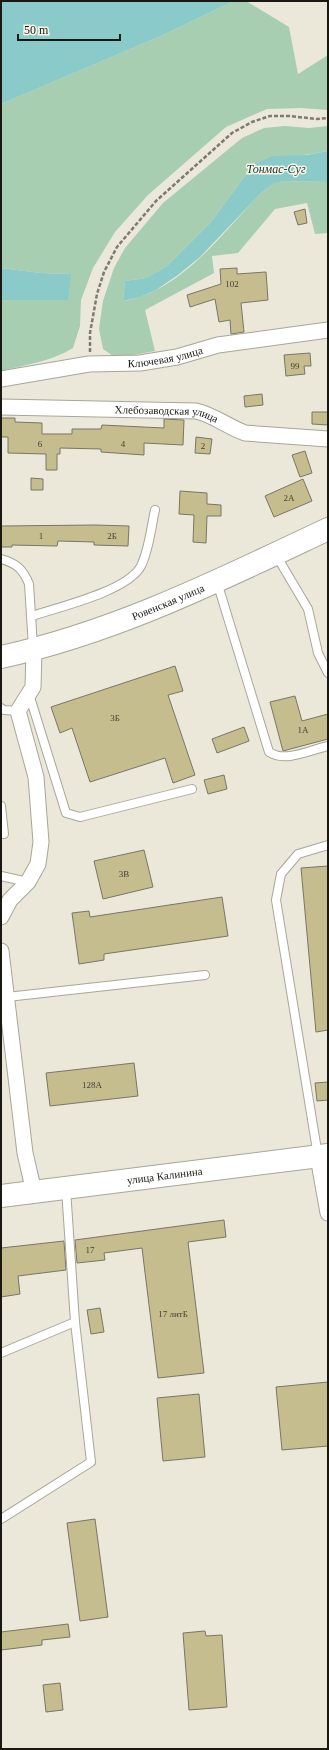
<svg xmlns="http://www.w3.org/2000/svg" width="329" height="1750" font-family="'Times New Roman',serif">
  <rect width="100%" height="100%" fill="#ebe8d9"/>
  <g fill="#a7ceb0">
    <path d="M234,1H246L289,27L298,74L328,55V110L301,108L267,109L226,127L148,195L115,232L93,268L81,300L80,326L73,348C52,361 25,365 1,371V300H9L71,274L41,273L1,268V104L161,36Z"/>
    <path d="M285,126L309,128L328,126V151L257,163L244,177L211,222L167,266L146,278L125,281L123,301C181,292 223,232 261,193L273,184L283,181L328,182V233L315,234L307,203L275,209L238,253L212,256L214,273L145,310L155,351L128,356H113L103,349L99,329L103,301L114,268L125,248L163,203L242,138L264,128Z"/>
  </g>
  <g fill="#8acac9">
    <path d="M1,1H234L161,36L1,104Z"/>
    <path d="M328,151V182L283,181L273,184L261,193L200,257L178,275L156,290L140,297L123,301L125,281L146,278L167,266L211,222L244,177L257,163L273,156L306,155Z"/>
    <path d="M1,268L41,273L71,274L68,300H1Z"/>
  </g>
  <g fill="#c5bd8d" stroke="#787668">
    <path d="M305,209L307,223L298,225L294,212Z"/>
    <path d="M237,268V274L266,272L268,300L241,303L244,332L231,334L230,320L219,322L215,299L190,307L187,295L221,284L220,269Z"/>
    <path d="M310,353L311,366H304L305,374L286,376L284,355Z"/>
    <path d="M262,394L263,405L245,407L244,396Z"/>
    <path d="M312,412H328V425L312,424Z"/>
    <path d="M1,418H15V422L42,423V434H72V429H101L102,425L164,428V419L184,420L183,445L144,443V455L101,452V449L60,448V454H57V470H46V454L8,453V437H1Z"/>
    <path d="M196,437L212,439L210,454L195,453Z"/>
    <path d="M305,451L312,473L300,477L292,455Z"/>
    <path d="M31,478L43,479V490H31Z"/>
    <path d="M303,479L312,501L274,517L265,496Z"/>
    <path d="M180,491L207,493V504L221,505V516H207L206,543L193,542L194,515L179,514Z"/>
    <path d="M95,525L129,526L128,546L94,545V542L58,541L57,546L12,545V547H1V526Z"/>
    <path d="M175,666L183,691L168,695L195,775L173,783L165,758L90,782L72,728L60,733L51,707Z"/>
    <path d="M295,696L302,721L328,714V739L283,751L270,702Z"/>
    <path d="M244,727L249,741L217,753L212,739Z"/>
    <path d="M224,775L227,789L208,794L204,780Z"/>
    <path d="M144,850L153,887L103,899L94,861Z"/>
    <path d="M328,866V1030L316,1032L301,868Z"/>
    <path d="M222,897L228,936L104,954V960L79,964L72,913L89,911L90,917Z"/>
    <path d="M134,1063L138,1096L50,1106L46,1073Z"/>
    <path d="M328,1082V1100L317,1101L315,1083Z"/>
    <path d="M224,1220L226,1237L188,1242L204,1373L158,1378L142,1248L104,1253L105,1260L77,1263L75,1240Z"/>
    <path d="M64,1241L66,1270L18,1276L20,1294L1,1297V1248Z"/>
    <path d="M100,1308L104,1332L91,1334L87,1310Z"/>
    <path d="M328,1382V1446L282,1450L276,1387Z"/>
    <path d="M199,1394L205,1457L163,1461L157,1398Z"/>
    <path d="M95,1519L108,1617L80,1621L67,1523Z"/>
    <path d="M68,1624L70,1637L42,1640V1645L1,1650V1632Z"/>
    <path d="M205,1631L206,1636L222,1635L227,1707L189,1710L183,1633Z"/>
    <path d="M60,1683L63,1710L46,1712L43,1685Z"/>
  </g>
  <g fill="none" stroke-linecap="round" stroke-linejoin="round">
    <defs>
      <g id="lane">
        <path d="M276,555L308,609L318,653L328,673"/>
        <path d="M1,559C16,563 23,569 29,584L33,647"/>
        <path d="M217,582L269,752C285,763 310,750 328,746"/>
        <path d="M32,616C59,607 128,591 141,566C149,550 151,528 155,510"/>
        <path d="M29,694L66,813L80,817L192,789"/>
        <path d="M1,708L4,710L18,711"/>
        <path d="M1,806L4,834"/>
        <path d="M1,876L28,882"/>
        <path d="M7,997L205,975"/>
        <path d="M318,1156L276,900L281,874L298,854L328,845"/>
        <path d="M1,1353L75,1322"/>
        <path d="M1,1519L91,1462L75,1322L66,1189"/>
      </g>
      <g id="street">
        <path id="s1" d="M1,379L89,364L140,363L177,357L218,345L328,330"/>
        <path id="s2" d="M1,407L196,411C214,415 228,427 245,433L328,439"/>
        <path d="M1,917L10,900L28,882L38,864L41,842L36,777L18,711L33,687L34,650"/>
        <path d="M1,951L25,1153L34,1192"/>
        <path d="M318,1157L328,1213"/>
      </g>
      <g id="secondary">
        <path id="s3" d="M1,657C116,632 222,579 328,529"/>
        <path id="s4" d="M1,1196L328,1155"/>
      </g>
    </defs>
    <use href="#lane" stroke="#a8a698" stroke-width="10"/>
    <use href="#street" stroke="#a8a698" stroke-width="17"/>
    <use href="#secondary" stroke="#a8a698" stroke-width="24"/>
    <path stroke="#7d7b71" stroke-width="2.5" stroke-dasharray="4 2" stroke-linecap="butt" d="M90,352V333L97,294L104,272L117,247L156,201L232,133L252,122L270,116H289L317,119L328,118"/>
    <use href="#lane" stroke="#fff" stroke-width="8"/>
    <use href="#street" stroke="#fff" stroke-width="15"/>
    <use href="#secondary" stroke="#fff" stroke-width="22"/>
  </g>
  <g text-anchor="middle" stroke-width="3" stroke-linejoin="round" paint-order="stroke">
    <g font-size="9" fill="#444132">
      <text x="232" y="287">102</text>
      <text x="295" y="369">99</text>
      <text x="40" y="447">6</text>
      <text x="123" y="447">4</text>
      <text x="203" y="449">2</text>
      <text x="289" y="501">2А</text>
      <text x="41" y="539">1</text>
      <text x="112" y="539">2Б</text>
      <text x="115" y="721">3Б</text>
      <text x="303" y="733">1А</text>
      <text x="124" y="877">3В</text>
      <text x="92" y="1088">128А</text>
      <text x="90" y="1253">17</text>
      <text x="173" y="1317">17 литБ</text>
    </g>
    <g font-size="11" fill="#191813" stroke="#f8f5e6">
      <text dy="4" stroke="none"><textPath href="#s1" startOffset="166">Ключевая улица</textPath></text>
      <text dy="4" stroke="none"><textPath href="#s2" startOffset="166">Хлебозаводская улица</textPath></text>
      <text dy="4" stroke="none"><textPath href="#s3" startOffset="176">Ровенская улица</textPath></text>
      <text dy="4" stroke="none"><textPath href="#s4" startOffset="165">улица Калинина</textPath></text>
    </g>
    <g font-size="12" font-style="italic" fill="#153535" stroke="#f8f5e6">
      <text x="276" y="173">Тонмас-Суг</text>
    </g>
  </g>
  <rect width="329" height="1750" fill="none" stroke="#191813" stroke-width="4"/>
  <path d="M18 34v6h102v-6" fill="none" stroke="#191813" stroke-width="2"/>
  <text x="24" y="34" font-size="12" fill="#191813" stroke="#f8f5e6" stroke-width="3" paint-order="stroke">50 m</text>
</svg>
